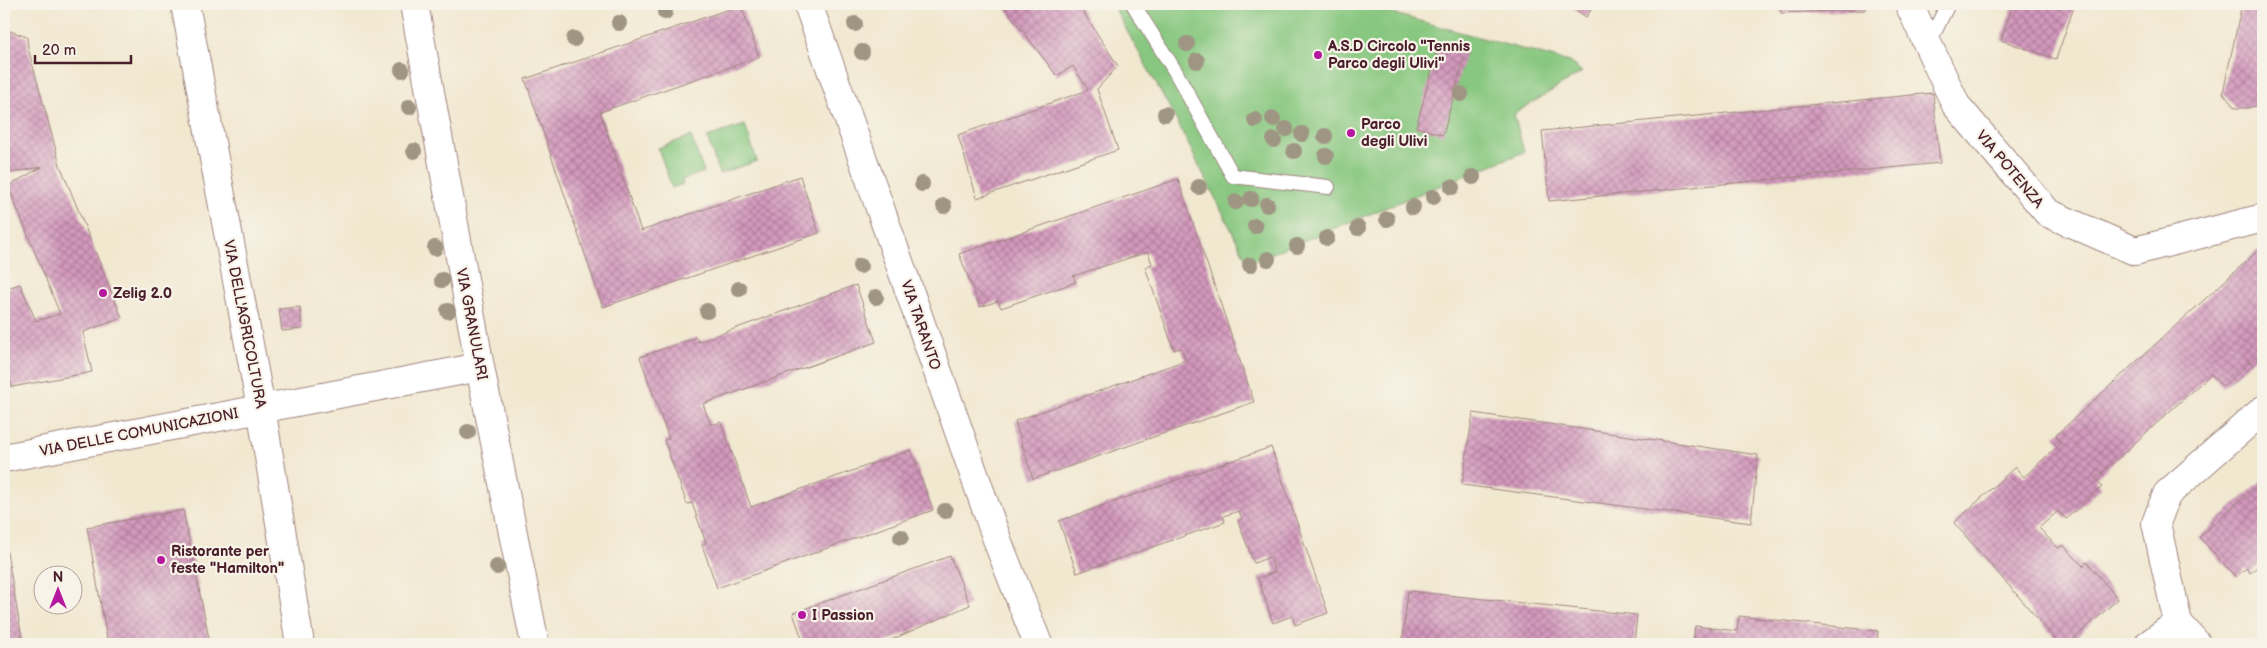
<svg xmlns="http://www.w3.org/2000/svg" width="2267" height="648" font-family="'Balsamiq Sans',sans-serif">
  <defs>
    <pattern id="building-cross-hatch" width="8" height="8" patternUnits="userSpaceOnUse" patternTransform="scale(1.25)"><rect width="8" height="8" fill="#d399bd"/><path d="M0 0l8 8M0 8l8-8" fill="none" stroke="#ad7c9a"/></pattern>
  </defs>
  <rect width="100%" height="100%" fill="#f7f3e8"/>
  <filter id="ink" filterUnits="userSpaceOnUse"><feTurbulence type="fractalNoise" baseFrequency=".02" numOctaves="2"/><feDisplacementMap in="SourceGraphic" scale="10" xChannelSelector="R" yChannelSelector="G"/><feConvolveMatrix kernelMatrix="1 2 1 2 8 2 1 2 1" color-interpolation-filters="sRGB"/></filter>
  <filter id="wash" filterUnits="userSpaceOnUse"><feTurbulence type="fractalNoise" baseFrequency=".0096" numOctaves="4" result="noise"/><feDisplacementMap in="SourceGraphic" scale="20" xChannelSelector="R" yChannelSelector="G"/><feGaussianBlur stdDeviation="1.12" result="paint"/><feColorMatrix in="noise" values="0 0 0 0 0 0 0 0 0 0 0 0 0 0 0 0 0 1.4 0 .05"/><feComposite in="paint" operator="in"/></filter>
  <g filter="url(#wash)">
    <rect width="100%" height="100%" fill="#f1e8d0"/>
    <g fill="#87c77f" stroke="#687355">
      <path d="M1112,4H1358L1569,62L1582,72L1514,114L1524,152L1248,263L1173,114Z"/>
      <path d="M745,125L757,161L719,174L707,137Z"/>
      <path d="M691,136L704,172L682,180L683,184L672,188L658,148Z"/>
    </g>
    <g id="blocks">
      <g fill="url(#building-cross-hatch)">
        <path d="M1002,4H1078L1118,66L1097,89L1118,150L977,198L958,135L1088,90L1073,66L1057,76Z"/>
        <path d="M1567,4H1595L1586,17Z"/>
        <path d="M1780,4H1865V10L1781,13Z"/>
        <path d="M2013,4H2075L2056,59L2001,40Z"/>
        <path d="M2242,4H2263V104L2247,108H2235L2223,93Z"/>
        <path d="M741,5L759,57L600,112L641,231L800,176L819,233L603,307L525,79Z"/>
        <path d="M4,29L27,37L28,48L60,165L122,318L83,332L92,372L12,387L4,352V289L20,284L36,321L60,314L8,186L42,167L4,174Z"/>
        <path d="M1439,44L1466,51L1443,135L1416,127Z"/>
        <path d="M1933,93L1940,163L1549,201L1542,131Z"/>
        <path d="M1178,179L1254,402L1033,479L1015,421L1186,360L1181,348L1174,350L1145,267L1152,264L1148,252L1073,276L1076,282L1001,308L998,301L980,307L959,254Z"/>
        <path d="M2263,246V350L2223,387L2211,374L2095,479L2102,487L2066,519L2058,511L2039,528L2058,548L2063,545L2083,566L2087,562L2118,599L2068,644H2060L1954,523L2015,467L2024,477L2061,443L2055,436Z"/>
        <path d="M856,285L876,342L703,404L711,425L721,422L751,507L911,450L933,510L717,588L702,545L706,543L692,503L687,504L664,440L669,439L640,357L697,337L698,342Z"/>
        <path d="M300,307L302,329L282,331L279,309Z"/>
        <path d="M1473,413L1758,455L1751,523L1462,485Z"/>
        <path d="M1271,447L1328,613L1295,625L1292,616L1273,623L1258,578L1275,572L1270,557L1254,563L1238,521L1242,519L1239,511L1223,516L1225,522L1077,573L1059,521Z"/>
        <path d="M2263,479V562L2250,573L2246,568L2236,577L2199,537Z"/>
        <path d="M183,510L210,644H108L87,527Z"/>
        <path d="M4,541H5L23,644H4Z"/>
        <path d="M950,556L970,605L882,644H804L793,613Z"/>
        <path d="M1408,591L1637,615L1634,644H1402Z"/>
        <path d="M1739,616L1878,631L1877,644H1693L1695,626L1737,631Z"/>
      </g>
    </g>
  </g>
  <g filter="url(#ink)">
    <use href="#blocks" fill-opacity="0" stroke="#9e847e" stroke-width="1"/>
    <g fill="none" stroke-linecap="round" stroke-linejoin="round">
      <defs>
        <g id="service">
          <path d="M1133,4L1175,71L1233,176L1328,187"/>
          <path d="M1928,45L1948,4"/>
        </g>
        <g id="minor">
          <path d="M185,4L261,408L300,644"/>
          <path d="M808,4L999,545L1038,644"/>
          <path d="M1909,4L1956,105L2048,213L2135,251L2263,218"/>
          <path d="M4,458L480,367"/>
          <path d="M2149,644L2178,623"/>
          <path d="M2197,644L2178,623L2156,523L2167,494L2263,410"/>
        </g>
        <path id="tertiary" d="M414,4L480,367L535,644"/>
      </defs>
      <use href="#service" stroke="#9e847e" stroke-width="16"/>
      <use href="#minor" stroke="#9e847e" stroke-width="30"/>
      <use href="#tertiary" stroke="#9e847e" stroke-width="30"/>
      <use href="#service" stroke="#fff" stroke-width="14"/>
      <use href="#minor" stroke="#fff" stroke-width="28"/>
      <use href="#tertiary" stroke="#fff" stroke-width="28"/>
    </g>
    <g fill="#9f9583">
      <circle cx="665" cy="12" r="8"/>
      <circle cx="619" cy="23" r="8"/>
      <circle cx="855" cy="24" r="8"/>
      <circle cx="574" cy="39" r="8"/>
      <circle cx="1187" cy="44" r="8"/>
      <circle cx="862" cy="52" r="8"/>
      <circle cx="1197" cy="61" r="8"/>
      <circle cx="402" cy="70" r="8"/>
      <circle cx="1461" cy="94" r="8"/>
      <circle cx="409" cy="107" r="8"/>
      <circle cx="1165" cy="114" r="8"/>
      <circle cx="1273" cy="119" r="8"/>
      <circle cx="1255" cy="120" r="8"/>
      <circle cx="1286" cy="129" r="8"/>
      <circle cx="1302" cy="134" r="8"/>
      <circle cx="1325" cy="136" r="8"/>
      <circle cx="1274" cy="140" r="8"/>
      <circle cx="414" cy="151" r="8"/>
      <circle cx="1294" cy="151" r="8"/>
      <circle cx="1326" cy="156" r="8"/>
      <circle cx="1473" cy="177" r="8"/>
      <circle cx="922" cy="184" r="8"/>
      <circle cx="1199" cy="187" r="8"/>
      <circle cx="1452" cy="187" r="8"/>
      <circle cx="1433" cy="197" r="8"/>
      <circle cx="1251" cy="199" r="8"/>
      <circle cx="1236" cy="202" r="8"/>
      <circle cx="1267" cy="205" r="8"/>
      <circle cx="944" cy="206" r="8"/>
      <circle cx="1413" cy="207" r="8"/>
      <circle cx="1387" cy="219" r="8"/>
      <circle cx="1255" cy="226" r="8"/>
      <circle cx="1358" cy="228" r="8"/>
      <circle cx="1327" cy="238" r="8"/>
      <circle cx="1297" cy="246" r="8"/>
      <circle cx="435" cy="248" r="8"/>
      <circle cx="1268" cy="259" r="8"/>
      <circle cx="1250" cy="265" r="8"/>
      <circle cx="860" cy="266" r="8"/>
      <circle cx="442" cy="280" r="8"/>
      <circle cx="739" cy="289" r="8"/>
      <circle cx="876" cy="297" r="8"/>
      <circle cx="448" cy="311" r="8"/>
      <circle cx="707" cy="311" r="8"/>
      <circle cx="468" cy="432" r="8"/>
      <circle cx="945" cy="511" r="8"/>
      <circle cx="901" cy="537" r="8"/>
      <circle cx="497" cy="567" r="8"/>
    </g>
  </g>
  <g fill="#b5179e" stroke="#f7f3e8" stroke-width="2">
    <circle cx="1318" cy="55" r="5"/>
    <circle cx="1351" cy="133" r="5"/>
    <circle cx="103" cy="293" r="5"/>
    <circle cx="161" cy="560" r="5"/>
    <circle cx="802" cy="615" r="5"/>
  </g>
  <g text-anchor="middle" stroke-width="4.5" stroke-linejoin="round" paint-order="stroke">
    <g font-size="15" font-weight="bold" fill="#4a1f2b" stroke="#f7f3e8" text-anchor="start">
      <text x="1328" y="51">A.S.D Circolo "Tennis<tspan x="1328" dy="17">Parco degli Ulivi"</tspan></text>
      <text x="1361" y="129">Parco<tspan x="1361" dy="17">degli Ulivi</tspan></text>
      <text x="113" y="298">Zelig 2.0</text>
      <text x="171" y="556">Ristorante per<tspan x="171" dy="17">feste "Hamilton"</tspan></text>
      <text x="812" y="620">I Passion</text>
    </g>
    <g font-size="15" fill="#4a1f2b" stroke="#f7f3e8">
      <text transform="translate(2010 169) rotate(50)" y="5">VIA POTENZA</text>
      <text transform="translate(245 324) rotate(79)" y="5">VIA DELL'AGRICOLTURA</text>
      <text transform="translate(472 324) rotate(79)" y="5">VIA GRANULARI</text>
      <text transform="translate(921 325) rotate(71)" y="5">VIA TARANTO</text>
      <text transform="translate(139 432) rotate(-11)" y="5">VIA DELLE COMUNICAZIONI</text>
    </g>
  </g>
  <rect width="2267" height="648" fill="none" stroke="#f7f3e8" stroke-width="20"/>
  <g transform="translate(58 590)"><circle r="24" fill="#f7f3e8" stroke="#b29e9c"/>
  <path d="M0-4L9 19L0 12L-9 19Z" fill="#b5179e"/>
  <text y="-8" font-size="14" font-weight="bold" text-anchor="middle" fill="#4a1f2b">N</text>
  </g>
  <path d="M35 55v8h96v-8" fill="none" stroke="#4a1f2b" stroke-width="2.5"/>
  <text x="42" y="55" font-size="15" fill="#4a1f2b" stroke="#f7f3e8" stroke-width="4" paint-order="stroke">20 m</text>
</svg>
